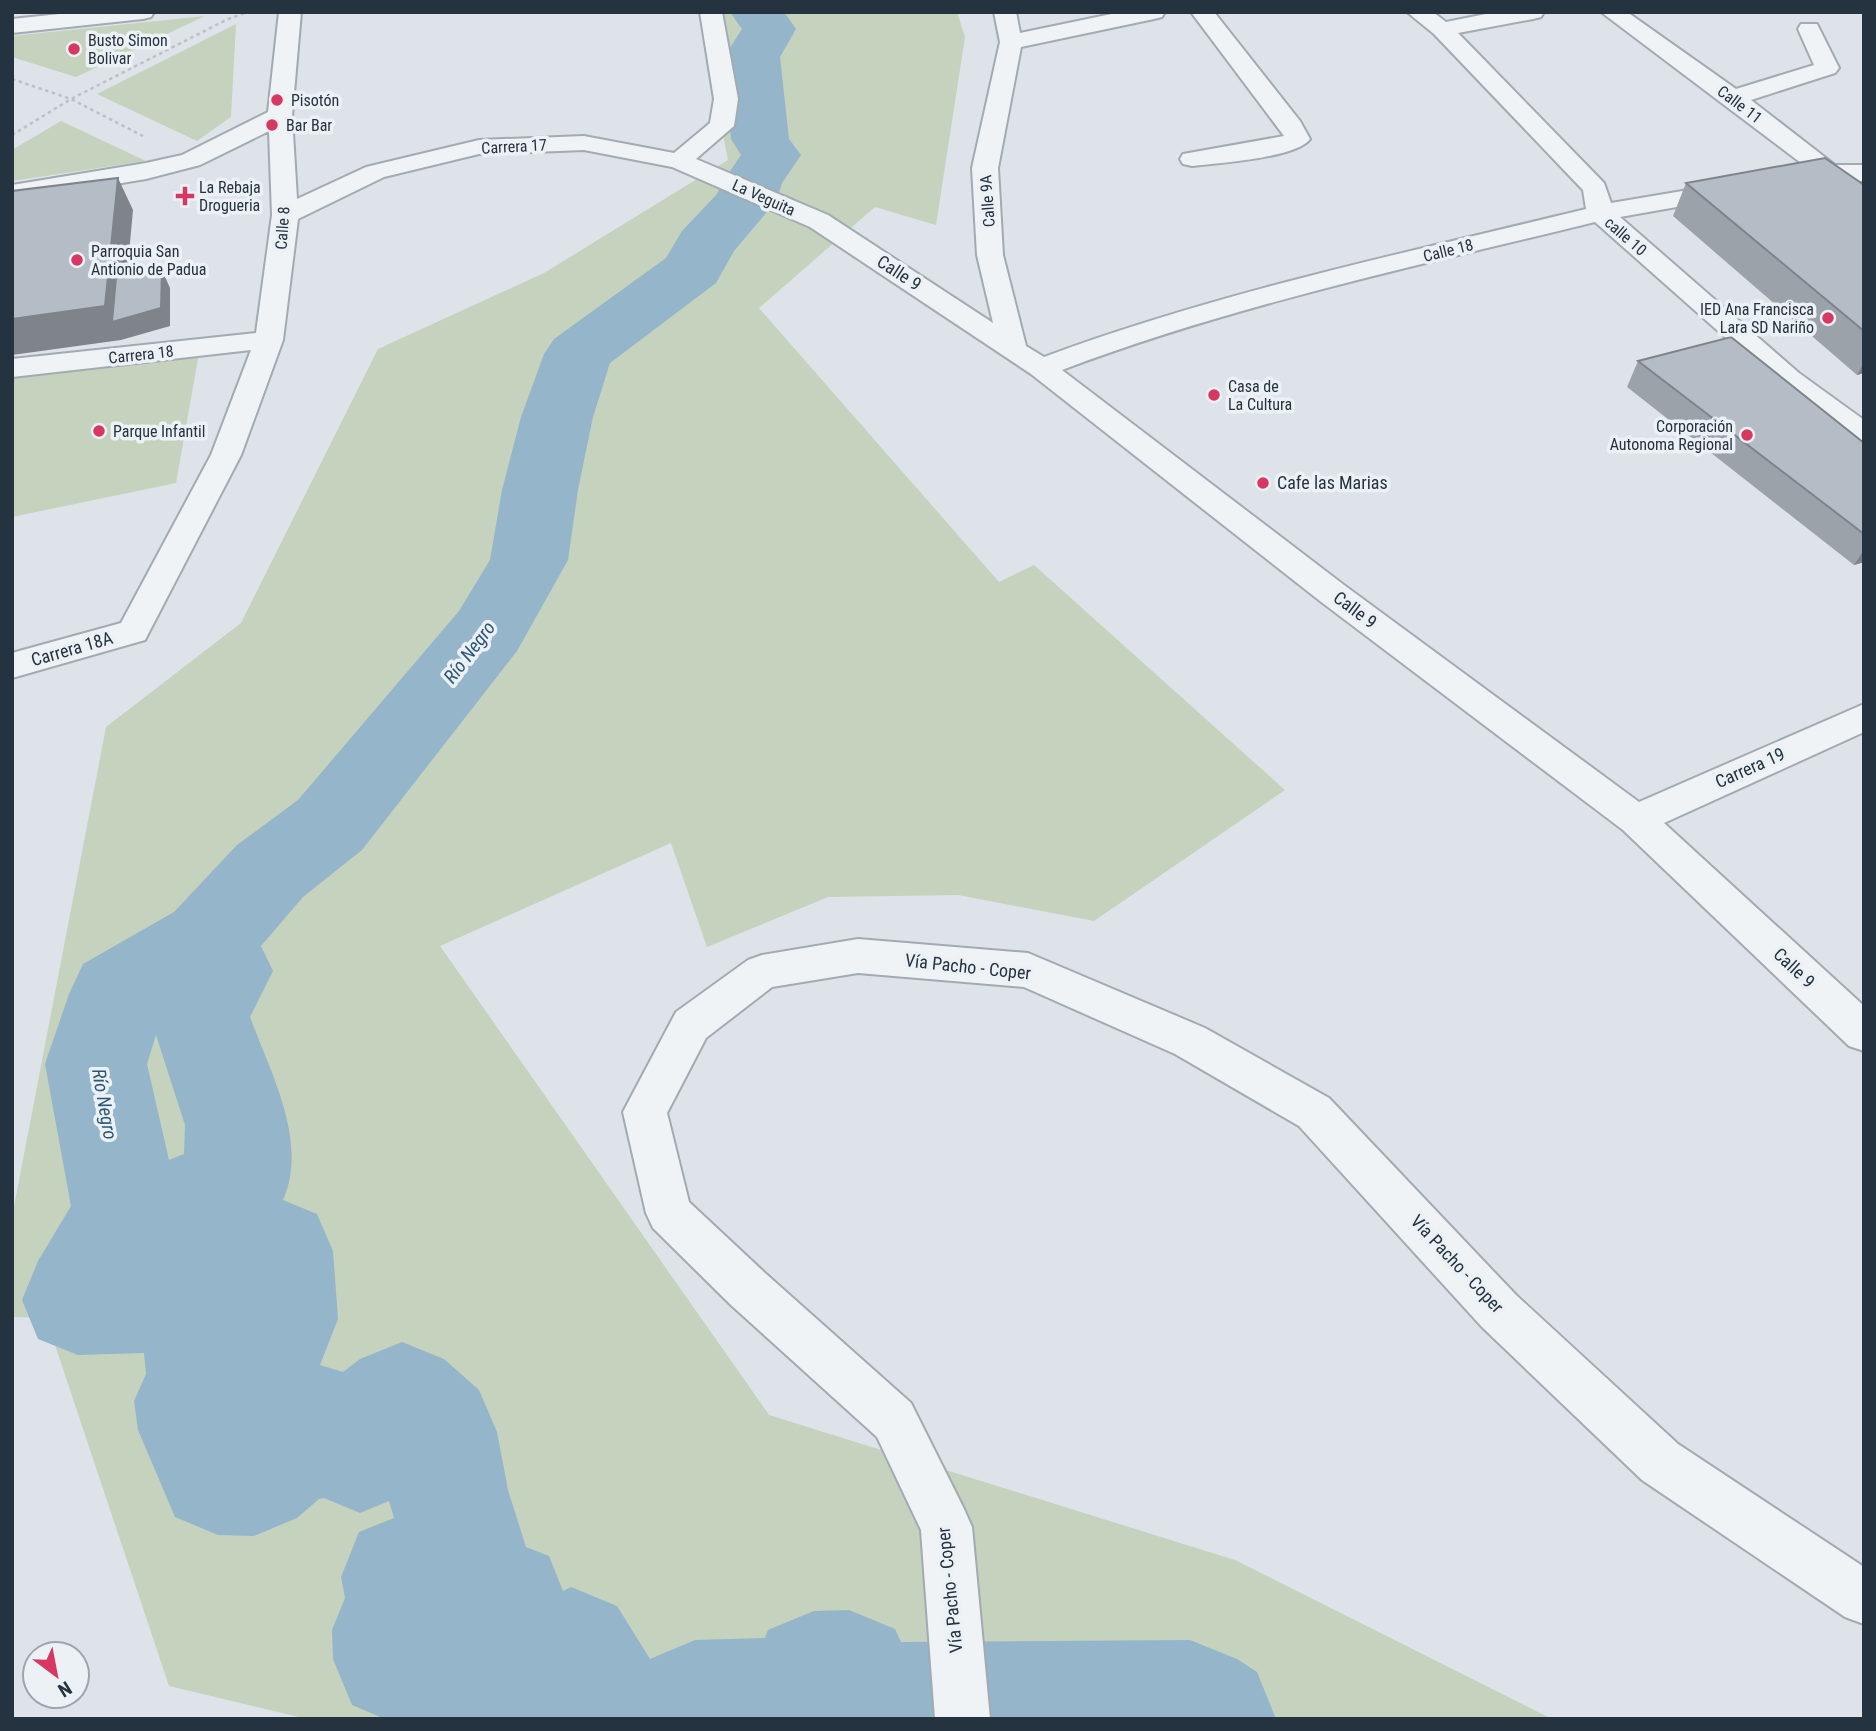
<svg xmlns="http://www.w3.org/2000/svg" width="1876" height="1731" font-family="'Roboto Condensed',sans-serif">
  <rect width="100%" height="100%" fill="#dde3e8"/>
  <g fill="#c5d2bd">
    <path d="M699,12H957L965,37L936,225L875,207L759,308L999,582L1034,565L1285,790L1094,921L958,895L828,897L707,947L671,843L440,946L769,1415L1235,1560L1552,1719H307L169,1686L46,1318L12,1317V1217L106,727L241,623L378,349L544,273L728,160Z"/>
    <path d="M205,16L76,77L12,57V36Z"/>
    <path d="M236,24L231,117L197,141L97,94Z"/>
    <path d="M61,121L146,161L12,181V150Z"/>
    <path d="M199,353L176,483L12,517V378Z"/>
  </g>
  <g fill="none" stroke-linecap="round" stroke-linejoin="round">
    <path fill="#95b5cb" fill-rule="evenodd" d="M730,12H784L796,29L780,57L789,139L801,155L782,183L777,200L734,251L716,283L610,363L593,417L578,490L568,560L517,651L362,850L303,897L261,946L273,971L250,1017C270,1072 309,1142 283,1200L317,1214L333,1251L338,1319L320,1365L343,1372L360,1359L402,1342L444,1359L479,1390L497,1432L508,1490L526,1547L549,1556L563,1591L571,1587L617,1606L650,1659L695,1640L765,1638L768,1630L814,1611L849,1610L895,1629L901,1642L1190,1640L1237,1659L1257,1672L1276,1719H385L352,1705L333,1659L332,1630L345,1598L341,1577L359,1532L394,1518L389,1501L360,1513L324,1498L319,1499L297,1518L254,1536L218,1535L175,1517L138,1430L134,1401L146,1374L144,1353L78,1355L38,1339L22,1300L38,1261L71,1206L45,1064L69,994L83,964L174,912L237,845L298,800L459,611L490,560L502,490L521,417L544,354L554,339L666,258L682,231L717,194L722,183L741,155L731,139L724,57L742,29ZM156,1035L185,1125L184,1154L169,1160L147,1064Z"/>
    <defs>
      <g id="minor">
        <path d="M79,12H154L151,17L143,19L12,33V19Z"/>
        <path d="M279,12H301L292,116L297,199L366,167L479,140L584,136L674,153L710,123L714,99L700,12H722L738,99L734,126L696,159L828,215L993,323L977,255L972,168L1000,42L994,12H1016L1020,33L1121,12H1165L1162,17L1154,19L1021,47L998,168L1003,255L1026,346L1044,357C1219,292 1405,253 1586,209L1583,190L1434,34L1407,12H1433L1446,22L1496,12H1544L1541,17L1533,19L1458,33L1604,183L1611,203L1730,183L1739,186L1743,191L1739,196L1620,217L1799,373L1864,420V444L1853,442L1779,385L1595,222C1416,266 1234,305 1062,370L1344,585L1639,802L1864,704V732L1664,823L1864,1006V1051L1849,1046L1623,830L1320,601L1031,374L810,227L672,167L584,150L479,154L384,177L298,219L283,340L241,455L145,640L12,678V653L121,623L211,455L251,350L12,377V359L256,333L272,215L269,131L200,165L146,179L12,201V185L146,163L182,155L268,112Z"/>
        <path d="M1191,12H1214L1300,121L1310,139C1297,158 1217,163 1192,166L1183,164L1180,159L1183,154L1284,136Z"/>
        <path d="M1601,12H1627L1736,89L1814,65L1798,29L1801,24H1817L1839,68L1835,73L1751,100L1835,165H1864V181H1855L1864,187V208L1855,205L1825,182L1796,187L1787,184L1783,179L1787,174L1809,169Z"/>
        <path d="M858,939L1028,953L1205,1028L1329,1098L1516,1295L1678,1444L1864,1567V1624L1845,1617L1642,1480L1482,1327L1299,1126L1175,1054L1024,987L858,973L772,987L706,1038L667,1113L689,1202L765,1273L911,1403L964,1509L972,1527L990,1719H935L921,1530L877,1437L731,1305L653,1228L646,1213L623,1112L676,1012L748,960L762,955Z"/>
      </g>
    </defs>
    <use href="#minor" stroke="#a2aab2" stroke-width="4"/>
    <g stroke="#bbc1c6" stroke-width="2.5" stroke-dasharray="3.5 3.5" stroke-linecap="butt">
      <path d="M12,79L71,99L143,136"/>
      <path d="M12,135L71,99L228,19L248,12"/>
    </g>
    <use href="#minor" fill="#f0f3f6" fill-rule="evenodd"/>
  </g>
  <g fill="#9ba2a9">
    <path d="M1686,183L1864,185V373L1857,375L1673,216Z"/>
    <path d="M1638,361L1864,443V562L1854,565L1627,387Z"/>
  </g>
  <g fill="#7e848a">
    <path d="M490,12H508L491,14Z"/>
    <path d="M118,178L133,210L123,319L162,270L170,288V326L121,340L12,355V319Z"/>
    <path d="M1864,363V373L1857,375Z"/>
    <path d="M1864,550V562L1854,565Z"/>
  </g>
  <g fill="#b4bcc5" stroke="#7e848a" stroke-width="2">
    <path d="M1825,158L1864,185V331L1686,183Z"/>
    <path d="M118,178L105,306L12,319V191Z"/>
    <path d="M162,270L161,308L112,322L116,277Z"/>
    <path d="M1731,337L1864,443V534L1638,361Z"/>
  </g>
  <g fill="#d73862" stroke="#ecf1f6" stroke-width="2.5">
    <circle cx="74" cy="49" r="7"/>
    <circle cx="277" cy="100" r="7"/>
    <circle cx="272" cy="125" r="7"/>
    <path d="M181.5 185.5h7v7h7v7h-7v7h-7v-7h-7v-7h7z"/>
    <circle cx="77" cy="260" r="7"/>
    <circle cx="1828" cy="318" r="7"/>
    <circle cx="1214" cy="395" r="7"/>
    <circle cx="99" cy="431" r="7"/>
    <circle cx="1747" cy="435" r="7"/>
    <circle cx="1263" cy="483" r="7"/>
  </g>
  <g text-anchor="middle" stroke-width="7" stroke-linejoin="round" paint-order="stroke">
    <g font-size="16" fill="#25323f" stroke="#ecf1f6" text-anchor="start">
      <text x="88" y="46">Busto Simon<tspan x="88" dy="18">Bolivar</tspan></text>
      <text x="291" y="106">Pisotón</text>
      <text x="286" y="131">Bar Bar</text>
      <text x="199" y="193">La Rebaja<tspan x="199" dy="18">Drogueria</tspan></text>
      <text x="91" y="257">Parroquia San<tspan x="91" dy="18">Antionio de Padua</tspan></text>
      <text x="1814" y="315" text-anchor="end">IED Ana Francisca<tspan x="1814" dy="18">Lara SD Nariño</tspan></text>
      <text x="1228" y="392">Casa de<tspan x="1228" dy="18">La Cultura</tspan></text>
      <text x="1733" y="432" text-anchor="end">Corporación<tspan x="1733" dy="18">Autonoma Regional</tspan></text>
      <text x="113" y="437">Parque Infantil</text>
    </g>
    <g font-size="16" fill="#25323f" stroke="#ecf1f6">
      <text transform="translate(1740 104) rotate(37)" y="6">Calle 11</text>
      <text transform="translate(514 146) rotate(-3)" y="6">Carrera 17</text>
      <text transform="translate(764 197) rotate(24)" y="6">La Veguita</text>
      <text transform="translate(987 201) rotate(-94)" y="6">Calle 9A</text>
      <text transform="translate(282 228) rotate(-86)" y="6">Calle 8</text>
      <text transform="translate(1626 236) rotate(41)" y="6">calle 10</text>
      <text transform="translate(1448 250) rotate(-14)" y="6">Calle 18</text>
      <text transform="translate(141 354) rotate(-6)" y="6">Carrera 18</text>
    </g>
    <g font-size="18" fill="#25323f" stroke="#ecf1f6">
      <text transform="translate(899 273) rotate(33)" y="6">Calle 9</text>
      <text transform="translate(1355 610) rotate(37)" y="6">Calle 9</text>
      <text transform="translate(72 649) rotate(-16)" y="6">Carrera 18A</text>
      <text transform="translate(1750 768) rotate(-24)" y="6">Carrera 19</text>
      <text transform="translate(968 967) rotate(6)" y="6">Vía Pacho - Coper</text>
      <text transform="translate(1794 968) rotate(43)" y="6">Calle 9</text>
      <text transform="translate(1457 1264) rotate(47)" y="6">Vía Pacho - Coper</text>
      <text transform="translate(950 1590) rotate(-96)" y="6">Vía Pacho - Coper</text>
    </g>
    <g font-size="18" fill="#25323f" stroke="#ecf1f6" text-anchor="start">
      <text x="1277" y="489">Cafe las Marias</text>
    </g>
    <g font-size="19" font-style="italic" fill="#2d5676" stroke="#ecf1f6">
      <text transform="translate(469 652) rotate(-53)" y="7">Río Negro</text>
      <text transform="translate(105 1104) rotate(80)" y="7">Río Negro</text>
    </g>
  </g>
  <rect width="1876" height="1731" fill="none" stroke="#25323f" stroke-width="28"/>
  <g transform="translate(56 1675) rotate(148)"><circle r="33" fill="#ecf1f6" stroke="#9ca5ad" stroke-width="2"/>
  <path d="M0-5L12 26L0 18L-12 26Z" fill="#d73862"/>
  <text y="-10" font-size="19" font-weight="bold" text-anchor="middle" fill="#25323f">N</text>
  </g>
</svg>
